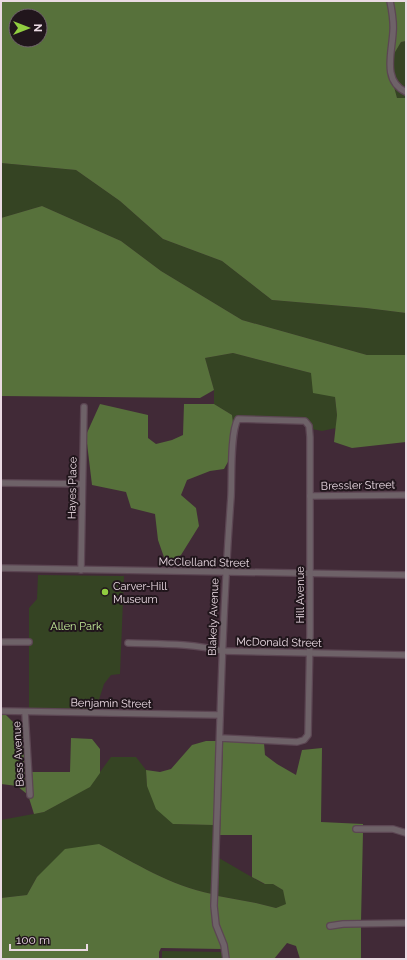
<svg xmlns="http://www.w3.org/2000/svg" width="407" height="960" font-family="Raleway,sans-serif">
  <rect width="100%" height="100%" fill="#412a37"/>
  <g fill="#354423">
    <path d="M406,41V98H397L388,64L401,42Z"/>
    <path d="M1,163L76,170L120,201L163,239L222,261L272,300L366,308L406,313V355H367L242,320L161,271L121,241L42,206L1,218Z"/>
    <path d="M233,353L311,373L335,397L337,415L336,428L322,431L312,429L309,420L303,418L238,417L235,419L233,423L232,415L214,404V390L205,358Z"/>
    <path d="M38,575L124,576L120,674L111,675L104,684L96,709L29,708V608L37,599Z"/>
    <path d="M111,757H136L146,770L147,786L173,824L213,825L212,894C171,886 135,863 99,844L37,877L27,895L1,898V820L44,812L89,787Z"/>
    <path d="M219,858L264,884H273L283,890L287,904L276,908L256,903L218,896Z"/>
    <path d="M162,951L223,952V959H162Z"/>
  </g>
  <g fill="#57713b" fill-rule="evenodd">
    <path d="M1,1H406V41L401,42L388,64L397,98H406V313L366,308L272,300L222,261L163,239L120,201L76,170L1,163ZM16,16H40V40H16Z"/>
    <path d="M42,206L121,241L161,271L242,320L367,355H406V442L352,448L334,442L337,415L335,397L313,393L311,373L233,353L205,358L214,390L200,398L1,396V218Z"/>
    <path d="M100,404L148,415V438L156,444L172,440L183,435L184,404H214L232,415L233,423L229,460L224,469L210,471L187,480L181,495L196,508L199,526L181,555L166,563L158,540L155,514L131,508L126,492L92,485L86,435Z"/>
    <path d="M1,714H5L24,733L27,794L17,786L1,784Z"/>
    <path d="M71,738L92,739L100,749V773L90,787L44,812L34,814L29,798H33L32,772H70Z"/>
    <path d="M206,741H217L214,834L213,825L173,824L156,809L147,786L146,770L160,772L171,769L192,745Z"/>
    <path d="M223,741L264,743L265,755L277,764L296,775L302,750L322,748L321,822L363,824V827L353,826V831L363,832L361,921H343L327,923V928L361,926V959H300L296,946L287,943L274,959H229C228,947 222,937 219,925C217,915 217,906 218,896L256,903L276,908L286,904L283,890L273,884H265L252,877V835H220Z"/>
    <path d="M99,844C135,863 171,886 212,894V915L213,925L222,949L161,948L159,952V959H1V898L27,895L37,877L65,849Z"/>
  </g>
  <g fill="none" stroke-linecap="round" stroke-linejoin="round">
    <defs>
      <g id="street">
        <path d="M390,1C392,11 394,22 393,32C392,53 382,81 406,92"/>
        <path d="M1,483L82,484"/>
        <path d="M310,496L406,495"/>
        <path d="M1,568L406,575"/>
        <path d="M81,570L84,407"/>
        <path d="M1,642H29"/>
        <path d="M128,643C160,644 191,643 222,651L406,655"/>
        <path d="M1,711L220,715"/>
        <path d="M25,712L30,795"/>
        <path d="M220,738L297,742L304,740L308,735L310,634V437L309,426L305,421L238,419C230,432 232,480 231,497C221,633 219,770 214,906L216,925L224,945L226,959"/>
        <path d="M356,829H393L406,833"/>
        <path d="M330,926L343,924L406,923"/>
      </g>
    </defs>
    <use href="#street" stroke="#5c4653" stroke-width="8"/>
    <use href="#street" stroke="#6e6268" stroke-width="5.5"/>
  </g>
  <circle fill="#91cd40" stroke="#21161c" stroke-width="1.5" cx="105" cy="592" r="4"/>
  <g text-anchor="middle" stroke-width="4" stroke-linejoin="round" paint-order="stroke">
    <g font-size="11" fill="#eadae3" stroke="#21161c">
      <text transform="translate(358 485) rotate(-1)" y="4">Bressler Street</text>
      <text transform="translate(72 488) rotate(-89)" y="4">Hayes Place</text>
      <text transform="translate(204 562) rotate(1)" y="4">McClelland Street</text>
      <text transform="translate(300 595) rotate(-90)" y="4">Hill Avenue</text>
      <text transform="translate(213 617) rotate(-88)" y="4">Blakely Avenue</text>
      <text transform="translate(279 642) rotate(1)" y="4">McDonald Street</text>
      <text transform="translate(111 703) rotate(1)" y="4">Benjamin Street</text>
      <text transform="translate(18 754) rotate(-93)" y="4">Bess Avenue</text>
    </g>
    <g font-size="11" fill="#eadae3" stroke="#21161c" text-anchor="start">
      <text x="113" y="590">Carver-Hill<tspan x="113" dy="13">Museum</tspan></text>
    </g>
    <g font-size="11" fill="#c3ec99" stroke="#21161c">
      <text x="76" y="630">Allen Park</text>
    </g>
  </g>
  <rect width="407" height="960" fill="none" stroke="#eadae3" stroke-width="4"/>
  <g transform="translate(28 28) rotate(90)"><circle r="19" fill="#21161c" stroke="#71646c"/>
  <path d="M0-3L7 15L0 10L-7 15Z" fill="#91cd40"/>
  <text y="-6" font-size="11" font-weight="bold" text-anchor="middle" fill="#eadae3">N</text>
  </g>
  <path d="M10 944v6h77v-6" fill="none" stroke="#eadae3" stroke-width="2"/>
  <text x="16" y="944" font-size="12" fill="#eadae3" stroke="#21161c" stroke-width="3" paint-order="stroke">100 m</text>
</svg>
